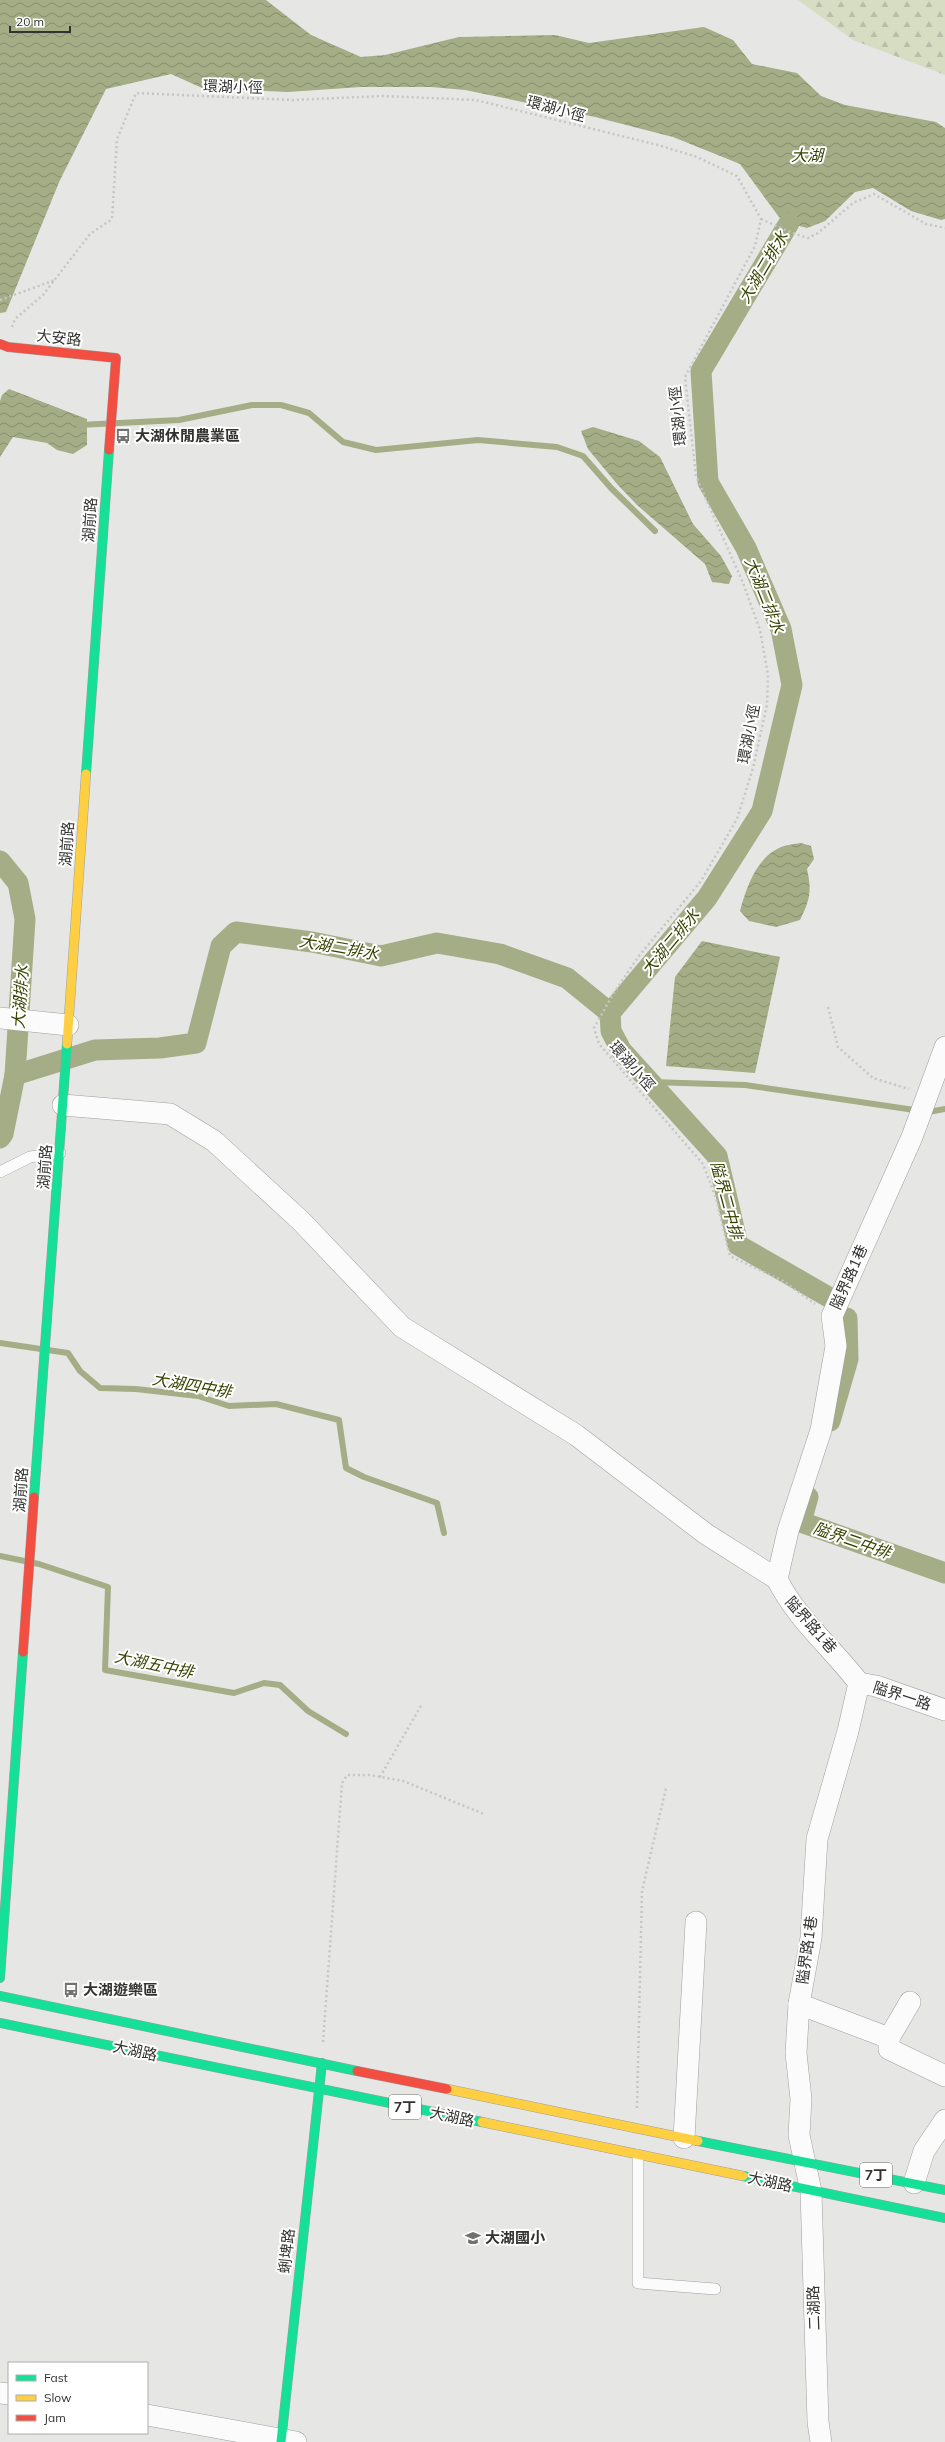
<svg xmlns="http://www.w3.org/2000/svg" width="945" height="2442" font-family="Mulish,'Noto Sans TC',sans-serif">
  <defs>
    <pattern id="forest-firs" width="22" height="20" patternUnits="userSpaceOnUse"><rect width="22" height="20" fill="#d6ddc2"/><path d="M5 1l3.5 6h-7zM16 11l3.5 6h-7z" fill="#b8bea7"/></pattern>
    <pattern id="water-waves" width="16" height="10" patternUnits="userSpaceOnUse"><rect width="16" height="10" fill="#a4ad86"/><path d="M0 5q4-4 8 0t8 0" fill="none" stroke="#868d6e"/></pattern>
  </defs>
  <rect width="100%" height="100%" fill="#e6e7e5"/>
  <path fill="url(#forest-firs)" d="M798,0H945V75L853,40Z"/>
  <g fill="url(#water-waves)">
    <path d="M0,0H266L311,35L361,57L385,55L459,37L555,35L589,43L704,27L733,40L752,64L797,73L821,96L845,105L936,122L945,128V219L941,220L911,211L873,188L855,192L825,221L807,228L789,223L779,217L740,164L673,137L595,117L465,90L431,87H361L288,92L202,88L171,74L106,89L60,180L6,312L0,313Z"/>
    <path d="M9,389L87,419V445L73,454L57,450L47,443L13,437L0,457V401L2,395Z"/>
    <path d="M593,427L639,441L660,457L693,524L721,556L732,576L729,584L712,582L705,564L637,505L617,484L588,449L581,431Z"/>
    <path d="M801,843L811,846L814,859L807,869C812,891 810,900 800,920L776,927L749,921L740,911C746,888 756,860 777,849C784,845 794,844 801,843Z"/>
    <path d="M702,941L780,957L755,1073L666,1066L675,977Z"/>
  </g>
  <g fill="none" stroke-linecap="round" stroke-linejoin="round">
    <g stroke="#a4ad86" stroke-width="6">
      <path d="M79,425L179,420L252,405H281L309,413L343,442L376,450L478,440L557,447L583,456L611,488L655,531"/>
      <path d="M651,1082L745,1085L928,1112L945,1109"/>
      <path d="M0,1343L68,1353L80,1371L100,1388L136,1389L198,1396L229,1406L276,1404L339,1420L346,1468L364,1477L437,1503L444,1533"/>
      <path d="M0,1556L39,1564L108,1587L105,1670L234,1693L264,1683L280,1685L308,1711L346,1734"/>
    </g>
    <g stroke="#a4ad86" stroke-width="21">
      <path d="M0,861L18,883L25,919L15,1075L3,1134L0,1138"/>
      <path d="M610,1013L707,898L762,811L792,685L781,629L746,548L708,482L701,371L789,223"/>
      <path d="M610,1013L611,1031L621,1050L717,1156L738,1245L832,1299"/>
      <path d="M15,1075L95,1050L160,1048L196,1043L221,946L236,932L312,942L381,956L437,943L500,954L567,978L610,1013"/>
      <path d="M830,1421L848,1359L847,1318"/>
      <path d="M808,1497L801,1522L945,1573"/>
    </g>
    <defs>
      <g id="lane">
        <path d="M0,1172L30,1157L60,1153"/>
        <path d="M638,2155V2283L715,2289"/>
      </g>
      <g id="street">
        <path d="M0,1018L68,1025"/>
        <path d="M63,1105L170,1114L214,1141L301,1221L402,1327L576,1435L706,1534L777,1579"/>
        <path d="M859,1683L876,1686L945,1710"/>
        <path d="M799,2004L889,2038V2049L945,2076"/>
        <path d="M889,2038L910,2002"/>
        <path d="M684,2138L696,1922"/>
        <path d="M914,2183L924,2151L945,2120"/>
        <path d="M0,2393L9,2394"/>
        <path d="M147,2415L296,2442"/>
        <path d="M821,2442L818,2422L811,2191L799,2135L801,2099L796,2053L799,2004L811,1938L817,1839L848,1731L859,1683C832,1648 796,1618 777,1579L788,1531L821,1430L836,1346L832,1316L912,1137L945,1047"/>
      </g>
      <g id="fast">
        <path d="M86,774L109,450"/>
        <path d="M34,1497L67,1044"/>
        <path d="M0,1978L23,1652"/>
        <path d="M0,1996L357,2071"/>
        <path d="M0,2023L482,2122"/>
        <path d="M698,2141L945,2190"/>
        <path d="M743,2176L945,2218"/>
        <path d="M281,2442L322,2063"/>
      </g>
      <g id="slow">
        <path d="M67,1044L86,774"/>
        <path d="M447,2089L698,2141"/>
        <path d="M482,2122L743,2176"/>
      </g>
      <g id="jam">
        <path d="M0,344L8,347L116,358L109,450"/>
        <path d="M23,1652L34,1497"/>
        <path d="M357,2071L447,2089"/>
      </g>
    </defs>
    <use href="#lane" stroke="#9e9f9e" stroke-width="12"/>
    <use href="#street" stroke="#9e9f9e" stroke-width="22"/>
    <use href="#fast" stroke="#9e9f9e" stroke-width="10"/>
    <use href="#slow" stroke="#9e9f9e" stroke-width="10"/>
    <use href="#jam" stroke="#9e9f9e" stroke-width="10"/>
    <g stroke="#c5c5c4" stroke-width="2.5" stroke-dasharray="2 3" stroke-linecap="butt">
      <path d="M761,219L792,233L808,238L818,233L853,203L874,194L926,224L945,228"/>
      <path d="M0,300L55,280"/>
      <path d="M12,327L15,319L43,295L90,234L112,219L117,139L136,93L292,100L383,96L476,100L658,145L697,157L737,176L761,219L755,246L685,377L696,476L743,583L760,630L768,675L767,705L753,768L737,819L701,881L639,956L613,994L594,1028L599,1044L703,1164L716,1198L730,1256L783,1281L815,1304"/>
      <path d="M828,1007L838,1047L873,1078L909,1089"/>
      <path d="M380,1777L422,1704"/>
      <path d="M323,2042L342,1783L347,1775H370L403,1781L484,1814"/>
      <path d="M637,2108L642,1891L666,1788"/>
    </g>
    <use href="#lane" stroke="#fbfbfb" stroke-width="11"/>
    <use href="#street" stroke="#fbfbfb" stroke-width="21"/>
    <use href="#fast" stroke="#16e098" stroke-width="9"/>
    <use href="#slow" stroke="#ffcf43" stroke-width="9"/>
    <use href="#jam" stroke="#f24e42" stroke-width="9"/>
  </g>
  <defs>
    <symbol id="bus-bare" viewBox="-9 -9 18 18"><path d="M-5-6H5V4H4V6H2V4H-2V6H-4V4H-5ZM-3.5-4V0h7V-4ZM-3.5 1.2v1.5H-2V1.2ZM2 1.2v1.5H3.5V1.2Z" fill="#717170" stroke="#fff" stroke-width="2.5" paint-order="stroke"/></symbol>
    <symbol id="school-bare" viewBox="-9 -9 18 18"><path d="M0-5L7-2L0 1L-7-2ZM-4 1L0 2.5L4 1V4Q0 6-4 4Z" fill="#717170" stroke="#fff" stroke-width="2.5" paint-order="stroke"/></symbol>
  </defs>
  <g fill-rule="evenodd">
    <use href="#bus-bare" x="112" y="425" width="22" height="22"/>
    <use href="#bus-bare" x="60" y="1979" width="22" height="22"/>
    <use href="#school-bare" x="462" y="2227" width="22" height="22"/>
  </g>
  <g text-anchor="middle" stroke-width="4" stroke-linejoin="round" paint-order="stroke">
    <g fill="#fff" stroke="#70706f" stroke-width="1">
      <rect x="389" y="2095" width="32" height="24" rx="3"/>
      <rect x="860" y="2163" width="32" height="24" rx="3"/>
    </g>
    <g font-size="14" font-weight="bold" fill="#323231">
      <text x="405" y="2112">7丁</text>
      <text x="876" y="2180">7丁</text>
    </g>
    <g font-size="15" fill="#323231" stroke="#fff">
      <text transform="translate(233 87) rotate(2)" y="5">環湖小徑</text>
      <text transform="translate(556 109) rotate(15)" y="5">環湖小徑</text>
      <text transform="translate(59 338) rotate(6)" y="5">大安路</text>
      <text transform="translate(678 416) rotate(-96)" y="5">環湖小徑</text>
      <text transform="translate(90 520) rotate(-86)" y="5">湖前路</text>
      <text transform="translate(749 734) rotate(-79)" y="5">環湖小徑</text>
      <text transform="translate(67 844) rotate(-86)" y="5">湖前路</text>
      <text transform="translate(632 1066) rotate(49)" y="5">環湖小徑</text>
      <text transform="translate(45 1167) rotate(-86)" y="5">湖前路</text>
      <text transform="translate(849 1277) rotate(-66)" y="5">隘界路1巷</text>
      <text transform="translate(21 1490) rotate(-86)" y="5">湖前路</text>
      <text transform="translate(811 1625) rotate(49)" y="5">隘界路1巷</text>
      <text transform="translate(902 1696) rotate(18)" y="5">隘界一路</text>
      <text transform="translate(807 1950) rotate(-82)" y="5">隘界路1巷</text>
      <text transform="translate(135 2051) rotate(12)" y="5">大湖路</text>
      <text transform="translate(452 2117) rotate(12)" y="5">大湖路</text>
      <text transform="translate(770 2182) rotate(12)" y="5">大湖路</text>
      <text transform="translate(287 2251) rotate(-84)" y="5">蜊埤路</text>
      <text transform="translate(814 2308) rotate(-92)" y="5">二湖路</text>
    </g>
    <g font-size="15" font-weight="bold" fill="#323231" stroke="#fff" text-anchor="start">
      <text x="135" y="441">大湖休閒農業區</text>
      <text x="83" y="1995">大湖遊樂區</text>
      <text x="485" y="2243">大湖國小</text>
    </g>
    <g font-size="16" font-style="italic" fill="#384300" stroke="#fff">
      <text x="807" y="161">大湖</text>
      <text transform="translate(763 267) rotate(-59)" y="6">大湖二排水</text>
      <text transform="translate(765 595) rotate(68)" y="6">大湖二排水</text>
      <text transform="translate(670 942) rotate(-50)" y="6">大湖二排水</text>
      <text transform="translate(339 947) rotate(10)" y="6">大湖二排水</text>
      <text transform="translate(20 997) rotate(-86)" y="6">大湖排水</text>
      <text transform="translate(727 1200) rotate(75)" y="6">隘界二中排</text>
      <text transform="translate(192 1385) rotate(10)" y="6">大湖四中排</text>
      <text transform="translate(852 1540) rotate(19)" y="6">隘界二中排</text>
      <text transform="translate(154 1664) rotate(12)" y="6">大湖五中排</text>
    </g>
  </g>
  <rect x="8" y="2362" width="140" height="72" fill="#ffffff" stroke="#adadad"/>
  <rect x="16" y="2375" width="20" height="6" fill="#16e098" stroke="#adadad"/>
  <text x="44" y="2382" font-size="12" fill="#323231">Fast</text>
  <rect x="16" y="2395" width="20" height="6" fill="#ffcf43" stroke="#adadad"/>
  <text x="44" y="2402" font-size="12" fill="#323231">Slow</text>
  <rect x="16" y="2415" width="20" height="6" fill="#f24e42" stroke="#adadad"/>
  <text x="44" y="2422" font-size="12" fill="#323231">Jam</text>
  <path d="M10 26v6h60v-6" fill="none" stroke="#323231" stroke-width="2"/>
  <text x="16" y="26" font-size="12" fill="#323231" stroke="#ffffff" stroke-width="3" paint-order="stroke">20 m</text>
</svg>
